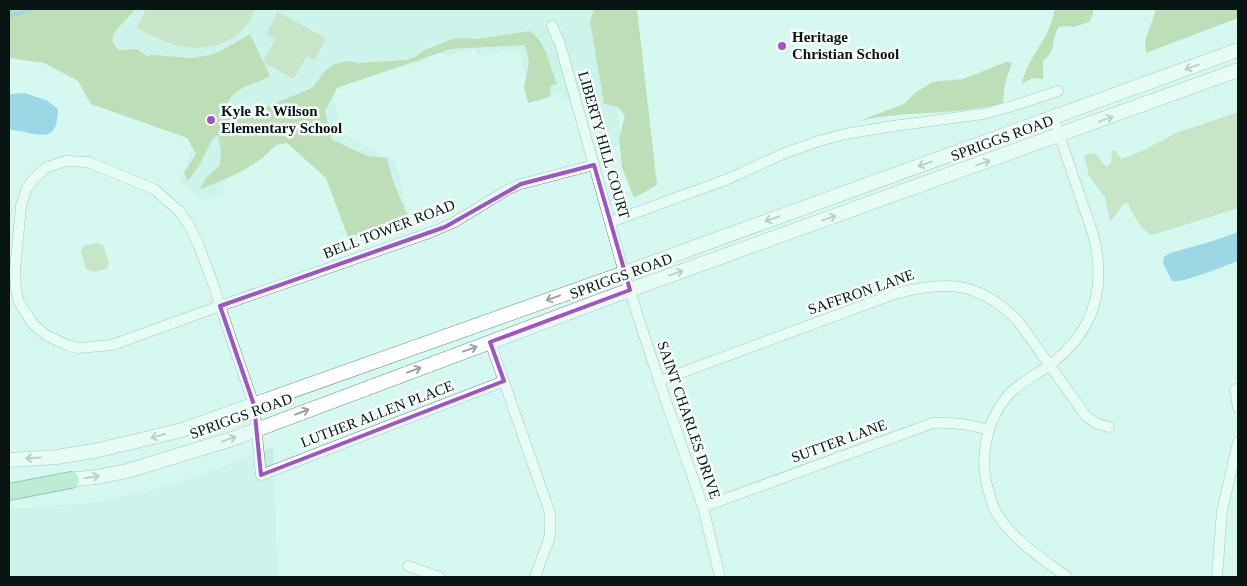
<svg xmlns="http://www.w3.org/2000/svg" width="1247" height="586" font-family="Georgia,serif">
  <rect width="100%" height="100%" fill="#d5f9f0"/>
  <g fill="#c0eee3">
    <path d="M9,9H606L622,145L609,147L602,143L587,94L564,100L562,94L559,93L531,101L520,53L516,49H512L479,56L476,50L472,48L449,56L438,52L428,55L425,62L331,84L341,133L396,162L408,215L353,239L330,172L283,135L233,153L222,193L203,201L180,180L195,143L191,129L91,88L40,59Z"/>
    <path d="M273,447L278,577H9V509L87,503L141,493L195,477Z"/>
  </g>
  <g fill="#b8ce95">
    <path d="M146,9H255C246,41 206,54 176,45C162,41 149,34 137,28Z"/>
    <path d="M278,12L326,38L315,60L307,56L294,79L263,62L275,39L266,34Z"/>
    <path d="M1238,112V208L1153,235C1140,231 1134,214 1127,203L1123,205L1110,222L1105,198L1089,176L1084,155L1095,153L1106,167L1111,163L1112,150L1116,151L1121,159L1142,151L1176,133Z"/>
    <path d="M97,243L103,245L109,263L107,269L93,272L86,269L81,251L83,246Z"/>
  </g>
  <g fill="#a2bd73">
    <path d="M9,9H134C128,24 100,34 119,50L137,49L147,56L154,55L192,58L210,55L221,51L250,34L270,76C249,87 225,88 225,118H233L254,112L312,88L325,71L335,64L348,61L359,63L406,60L415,57L424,50L453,39L463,38L478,39L530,31C546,42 550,66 557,84L551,85L550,97L528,103L524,87L529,62L525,45L451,49L337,88L325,111L332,140L368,156L387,158L392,178L409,219L348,237L326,178L287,143L276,145C254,169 230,177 200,189L205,179L220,165L221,150L218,135L212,140L199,166L188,181L184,173L196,154L187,138L91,104L78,81L44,63L9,58Z"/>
    <path d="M594,9H637L657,185L634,198L622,167L619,139L625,116L618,107L604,104L590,21Z"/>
    <path d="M1055,9H1093V14L1089,22L1074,27L1066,26L1059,27C1049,42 1059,48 1043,61V79L1033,78L1022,84C1026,62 1041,48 1049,28C1052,22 1053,15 1055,9Z"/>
    <path d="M1156,9H1238V18L1146,53L1145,42Z"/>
    <path d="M1006,62H1012L1005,84L1003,103C956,116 906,110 859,121L904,104L915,93L932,82L963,79Z"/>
  </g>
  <g fill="#57add9">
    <path d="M24,93L46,100L58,109C57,133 52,138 29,133C22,131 15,131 9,129V94Z"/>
    <path d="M1238,232V261C1223,266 1185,283 1172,281L1163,263L1164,257L1170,253L1213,241Z"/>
  </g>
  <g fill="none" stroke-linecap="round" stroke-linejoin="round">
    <path stroke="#57add9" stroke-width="3" d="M10,16L31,9"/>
    <defs>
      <g id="minor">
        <path d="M552,26L560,44L624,273L659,381L703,507L720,577"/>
        <path d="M1053,117L1093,234C1107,287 1095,331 1050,365C1036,375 1022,381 1010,393C985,421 978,461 990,496C992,503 994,511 999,517C1016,542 1043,559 1067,577"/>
        <path d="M610,222L728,179L785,153L819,141L845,134L893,126L983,114L1016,105L1058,91"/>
        <path d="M490,342L550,513V536L535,577"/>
        <path d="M504,381L261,475L254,405L220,306L215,289L199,246L189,225L179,211L154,189L88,162L66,161L47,167L33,180L27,188L21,206L15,270L16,291L19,302L33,324L46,335L69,346L78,348L112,345L220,306L429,233L453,223L509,189L521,184L594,165"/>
        <path d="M659,381L894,294C946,280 979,281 1018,321L1086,416L1096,423L1109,427"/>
        <path d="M1235,389L1238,408"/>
        <path d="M703,507L933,423C953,422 969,424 988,430"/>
        <path d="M408,566L440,577"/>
        <path d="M1217,577L1222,511L1238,442"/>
      </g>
      <g id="secondary">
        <path d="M9,460L57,457L99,450L182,430L624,273L1238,50"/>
        <path d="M60,481L96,477L127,471L232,439L613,296L1238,70"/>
      </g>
      <path id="primary" d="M9,492L71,480"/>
    </defs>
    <use href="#minor" stroke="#6a8b83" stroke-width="11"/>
    <use href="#secondary" stroke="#6a8b83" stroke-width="15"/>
    <use href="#primary" stroke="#3e8858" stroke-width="18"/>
    <use href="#minor" stroke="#fff" stroke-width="10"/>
    <use href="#secondary" stroke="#fff" stroke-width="14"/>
    <use href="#primary" stroke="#9dddb2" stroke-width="16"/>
  </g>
  <defs><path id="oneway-shaft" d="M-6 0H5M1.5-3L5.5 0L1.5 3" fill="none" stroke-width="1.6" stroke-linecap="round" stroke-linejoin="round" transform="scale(1.25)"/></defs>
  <g stroke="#9ca1a0">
    <use href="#oneway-shaft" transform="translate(1192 67) rotate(160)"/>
    <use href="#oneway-shaft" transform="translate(1106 119) rotate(-20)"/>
    <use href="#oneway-shaft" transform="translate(983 163) rotate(-20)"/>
    <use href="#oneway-shaft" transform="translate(925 164) rotate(160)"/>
    <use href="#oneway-shaft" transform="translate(829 218) rotate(-20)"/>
    <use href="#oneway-shaft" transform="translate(772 219) rotate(160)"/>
    <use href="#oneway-shaft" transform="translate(676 273) rotate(-20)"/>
    <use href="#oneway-shaft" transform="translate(553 298) rotate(160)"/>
    <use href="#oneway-shaft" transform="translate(470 349) rotate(-20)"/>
    <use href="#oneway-shaft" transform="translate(414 370) rotate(-20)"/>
    <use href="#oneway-shaft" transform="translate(302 412) rotate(-21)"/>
    <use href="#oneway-shaft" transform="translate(158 436) rotate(165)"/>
    <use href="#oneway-shaft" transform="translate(229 439) rotate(-20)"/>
    <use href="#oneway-shaft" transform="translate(33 458) rotate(177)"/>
    <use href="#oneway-shaft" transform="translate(92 477) rotate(-9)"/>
  </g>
  <path d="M0 0H1247V586H0ZM594,165L630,290L490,342L504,381L261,475L254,405L220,306L445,227L521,184Z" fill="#d5f9f0" fill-opacity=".55" fill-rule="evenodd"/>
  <path fill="none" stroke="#a053c4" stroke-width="4" stroke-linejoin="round" d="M594,165L630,290L490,342L504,381L261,475L254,405L220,306L445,227L521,184Z"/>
  <g fill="#a053c4" stroke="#f8fffd" stroke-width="2">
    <circle cx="782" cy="46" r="5"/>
    <circle cx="211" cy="120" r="5"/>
  </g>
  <g text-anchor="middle" stroke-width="5" stroke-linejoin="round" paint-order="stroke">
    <g font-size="15" font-weight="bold" fill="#071411" stroke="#f8fffd" text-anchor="start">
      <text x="792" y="42">Heritage<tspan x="792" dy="17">Christian School</tspan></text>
      <text x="221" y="116">Kyle R. Wilson<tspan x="221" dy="17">Elementary School</tspan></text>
    </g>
    <g font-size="15" fill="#071411" stroke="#f8fffd">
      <text transform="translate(1002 138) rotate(-20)" y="5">SPRIGGS ROAD</text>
      <text transform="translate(604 145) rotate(74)" y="5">LIBERTY HILL COURT</text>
      <text transform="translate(389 229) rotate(-21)" y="5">BELL TOWER ROAD</text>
      <text transform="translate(621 276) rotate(-20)" y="5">SPRIGGS ROAD</text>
      <text transform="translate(861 292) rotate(-19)" y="5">SAFFRON LANE</text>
      <text transform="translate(377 414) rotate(-21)" y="5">LUTHER ALLEN PLACE</text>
      <text transform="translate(241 416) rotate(-20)" y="5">SPRIGGS ROAD</text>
      <text transform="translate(689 420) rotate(71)" y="5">SAINT CHARLES DRIVE</text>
      <text transform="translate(839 441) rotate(-20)" y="5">SUTTER LANE</text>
    </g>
  </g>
  <rect width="1247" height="586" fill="none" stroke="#071411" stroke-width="20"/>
</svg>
